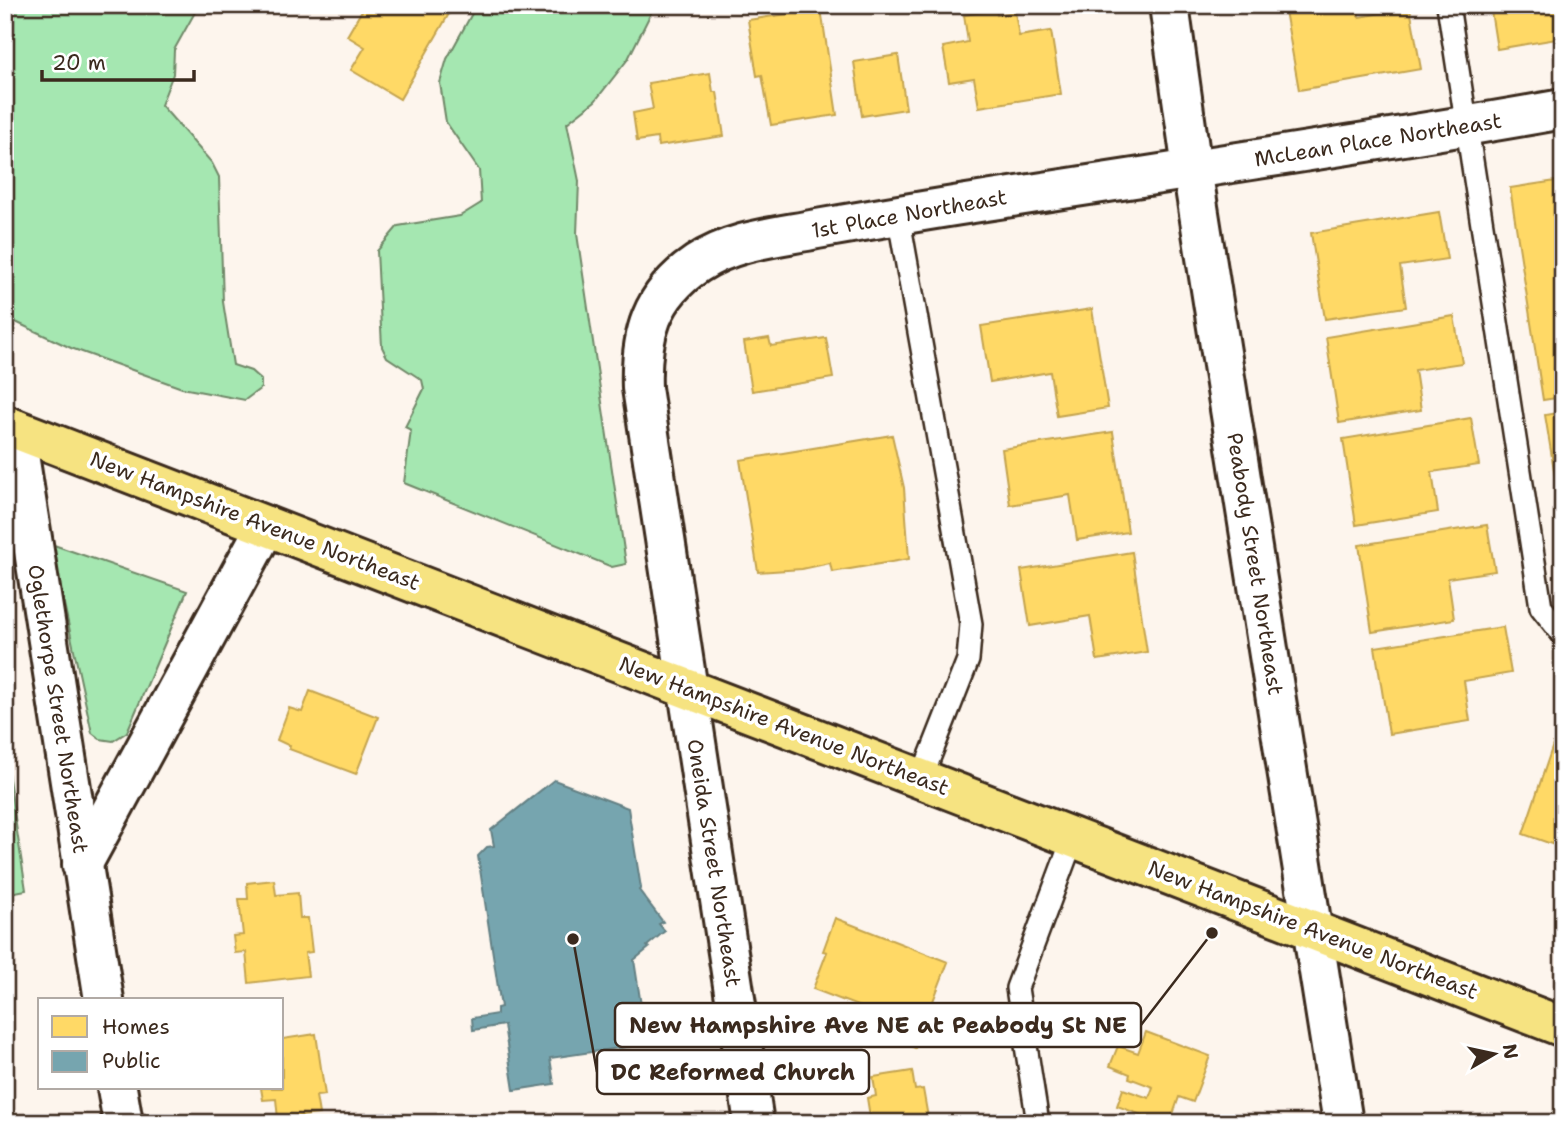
<svg xmlns="http://www.w3.org/2000/svg" width="1568" height="1128" font-family="'Shantell Sans',sans-serif">
  <rect width="100%" height="100%" fill="#fdf5ed"/>
  <filter id="ink" filterUnits="userSpaceOnUse"><feTurbulence type="fractalNoise" baseFrequency=".0143" numOctaves="2"/><feDisplacementMap in="SourceGraphic" scale="14" xChannelSelector="R" yChannelSelector="G"/><feConvolveMatrix kernelMatrix="1 2 1 2 8 2 1 2 1" color-interpolation-filters="sRGB"/></filter>
  <g filter="url(#ink)">
    <g fill="#a5e7b1" stroke="#708868" stroke-width="2">
      <path d="M5,5H199L174,50L173,74L161,105L212,163L219,177L223,302L233,365L251,371L261,380V388L245,400L182,388L71,348L5,317Z"/>
      <path d="M479,5H655L628,59L595,101L567,123L579,181L577,234L626,564L612,567L404,483L411,430L405,427L424,389L422,380L387,357L382,347L377,251L398,226L460,216L481,203L479,170L446,122L440,83L447,59L475,8Z"/>
      <path d="M51,544L187,591L127,732L113,741L100,739L92,733Z"/>
      <path d="M5,753L26,890L5,894Z"/>
    </g>
    <g fill="#ffd966" stroke="#c4a450" stroke-width="2">
      <path d="M365,5H454L400,99L351,70L365,47L347,36Z"/>
      <path d="M1284,5H1357L1359,17L1410,8L1421,69L1299,90Z"/>
      <path d="M1490,5H1563V38L1497,49Z"/>
      <path d="M821,9L837,115L771,125L762,75L757,76L748,20Z"/>
      <path d="M996,10L997,15L1015,12L1019,36L1051,31L1061,94L979,107L974,78L949,82L943,47L968,42L964,15Z"/>
      <path d="M898,55L906,109L862,116L854,62Z"/>
      <path d="M710,73L713,92H717L724,136L658,146L657,138L637,141L633,113L653,109L648,83Z"/>
      <path d="M1563,180V397L1543,400L1510,188Z"/>
      <path d="M1439,212L1447,259L1400,266L1406,307L1325,319L1311,233Z"/>
      <path d="M1092,309L1108,408L1057,416L1050,372L990,382L981,326Z"/>
      <path d="M1454,316L1462,363L1415,370L1421,410L1339,423L1326,337Z"/>
      <path d="M769,338L771,346L826,338L833,378L752,391L744,342Z"/>
      <path d="M1563,412V524L1545,415Z"/>
      <path d="M1471,418L1479,465L1432,472L1438,512L1356,525L1343,439Z"/>
      <path d="M1113,432L1128,532L1077,540L1070,495L1010,505L1002,449Z"/>
      <path d="M892,435L904,488L909,559L832,572L830,563L802,569L758,572L740,460Z"/>
      <path d="M1487,525L1495,571L1448,578L1454,619L1372,632L1359,545Z"/>
      <path d="M1132,552L1147,652L1097,660L1090,616L1030,626L1021,570Z"/>
      <path d="M1503,627L1511,673L1464,681L1470,721L1389,734L1375,647Z"/>
      <path d="M310,691L378,717L356,774L289,749L290,746L277,740L289,708L302,712Z"/>
      <path d="M1560,724L1563,725V848L1523,834Z"/>
      <path d="M274,880L276,895L298,893L300,918H308L312,952L305,953L308,976L249,983L246,952L235,953L233,936L243,935L239,899H248L247,883Z"/>
      <path d="M835,918L948,962L925,1022L885,1007L881,1015L813,989L827,952L823,951Z"/>
      <path d="M906,1019L924,1026L915,1048L898,1041Z"/>
      <path d="M1146,1032L1210,1056L1193,1102L1179,1097L1170,1123H1155L1141,1118L1142,1115L1117,1106L1123,1089L1149,1098L1153,1087L1129,1078L1130,1074L1110,1066L1118,1046L1138,1053Z"/>
      <path d="M316,1034L325,1095L316,1096L319,1114L278,1119L276,1099L263,1100L261,1088H282V1039Z"/>
      <path d="M912,1071L915,1090L923,1089L929,1123H871L867,1098L876,1096L873,1077Z"/>
    </g>
    <path fill="#76a5af" stroke="#648084" stroke-width="2" d="M554,780L628,808L641,888L639,890L663,922L659,924L665,931L647,946L649,948L634,960L647,1044L550,1058L554,1084L514,1090L504,1025L473,1030L472,1018L497,1014V1008L501,1007L478,856L487,847L494,846L491,830Z"/>
    <g fill="none" stroke-linecap="round" stroke-linejoin="round">
      <defs>
        <g id="lane">
          <path d="M1448,5L1541,607L1563,635"/>
          <path d="M898,214L971,624L968,660L921,779"/>
          <path d="M1038,1123L1017,988L1073,838"/>
        </g>
        <g id="street">
          <path d="M1169,5L1192,169L1343,1123"/>
          <path d="M15,429L104,1000"/>
          <path d="M82,865L266,526"/>
          <path d="M117,1088L123,1123"/>
          <path d="M754,1123L642,388C640,335 651,295 697,264C733,240 776,237 817,229C869,220 921,211 973,203C1170,172 1367,144 1563,109"/>
        </g>
        <path id="primary" d="M5,425L1563,1027"/>
      </defs>
      <use href="#lane" stroke="#3b2a1e" stroke-width="26"/>
      <use href="#street" stroke="#3b2a1e" stroke-width="44"/>
      <use href="#primary" stroke="#3b2a1e" stroke-width="44"/>
      <use href="#lane" stroke="#fff" stroke-width="21"/>
      <use href="#street" stroke="#fff" stroke-width="38"/>
      <use href="#primary" stroke="#f6e381" stroke-width="38"/>
    </g>
  </g>
  <g text-anchor="middle" stroke-width="7" stroke-linejoin="round" paint-order="stroke">
    <g font-size="21" fill="#3b2a1e" stroke="#fff">
      <text transform="translate(1378 140) rotate(-9)" y="7">McLean Place Northeast</text>
      <text transform="translate(909 214) rotate(-10)" y="7">1st Place Northeast</text>
      <text transform="translate(255 521) rotate(21)" y="7">New Hampshire Avenue Northeast</text>
      <text transform="translate(1255 564) rotate(81)" y="7">Peabody Street Northeast</text>
      <text transform="translate(58 709) rotate(81)" y="7">Oglethorpe Street Northeast</text>
      <text transform="translate(784 726) rotate(21)" y="7">New Hampshire Avenue Northeast</text>
      <text transform="translate(714 863) rotate(81)" y="7">Oneida Street Northeast</text>
      <text transform="translate(1313 930) rotate(21)" y="7">New Hampshire Avenue Northeast</text>
    </g>
  </g>
  <path fill="none" stroke="#3b2a1e" stroke-width="2.5" d="M1212 933L1141 1025M573 939L597 1072"/>
  <g fill="#3b2a1e" stroke="#fff" stroke-width="2.5">
    <circle cx="1212" cy="933" r="7"/>
    <circle cx="573" cy="939" r="7"/>
  </g>
  <g fill="#fff" stroke="#3b2a1e" stroke-width="2.5">
    <rect x="615" y="1003" width="526" height="44" rx="7"/>
    <rect x="597" y="1050" width="272" height="44" rx="7"/>
  </g>
  <g font-size="23" text-anchor="middle" font-weight="bold" fill="#3b2a1e">
    <text x="878" y="1033">New Hampshire Ave NE at Peabody St NE</text>
    <text x="733" y="1080">DC Reformed Church</text>
  </g>
  <rect width="1568" height="1128" fill="none" stroke="#fff" stroke-width="28"/>
  <rect x="14" y="14" width="1540" height="1100" fill="none" stroke="#3b2a1e" stroke-width="2.5" filter="url(#ink)"/>
  <rect x="38" y="998" width="245" height="91" fill="#ffffff" stroke="#b1aaa5" stroke-width="2"/>
  <rect x="52" y="1016" width="35" height="21" fill="#ffd966" stroke="#b1aaa5" stroke-width="2"/>
  <text x="102" y="1034" font-size="21" fill="#3b2a1e">Homes</text>
  <rect x="52" y="1051" width="35" height="21" fill="#76a5af" stroke="#b1aaa5" stroke-width="2"/>
  <text x="102" y="1068" font-size="21" fill="#3b2a1e">Public</text>
  <g transform="translate(1494 1054) rotate(81)" stroke="#ffffff" stroke-width="5" paint-order="stroke">
  <path d="M0-5L12 26L0 18L-12 26Z" fill="#3b2a1e"/>
  <text y="-10" font-size="19" font-weight="bold" text-anchor="middle" fill="#3b2a1e">N</text>
  </g>
  <path d="M42 70v10h152v-10" fill="none" stroke="#3b2a1e" stroke-width="3.5"/>
  <text x="52" y="70" font-size="21" fill="#3b2a1e" stroke="#ffffff" stroke-width="5" paint-order="stroke">20 m</text>
</svg>
